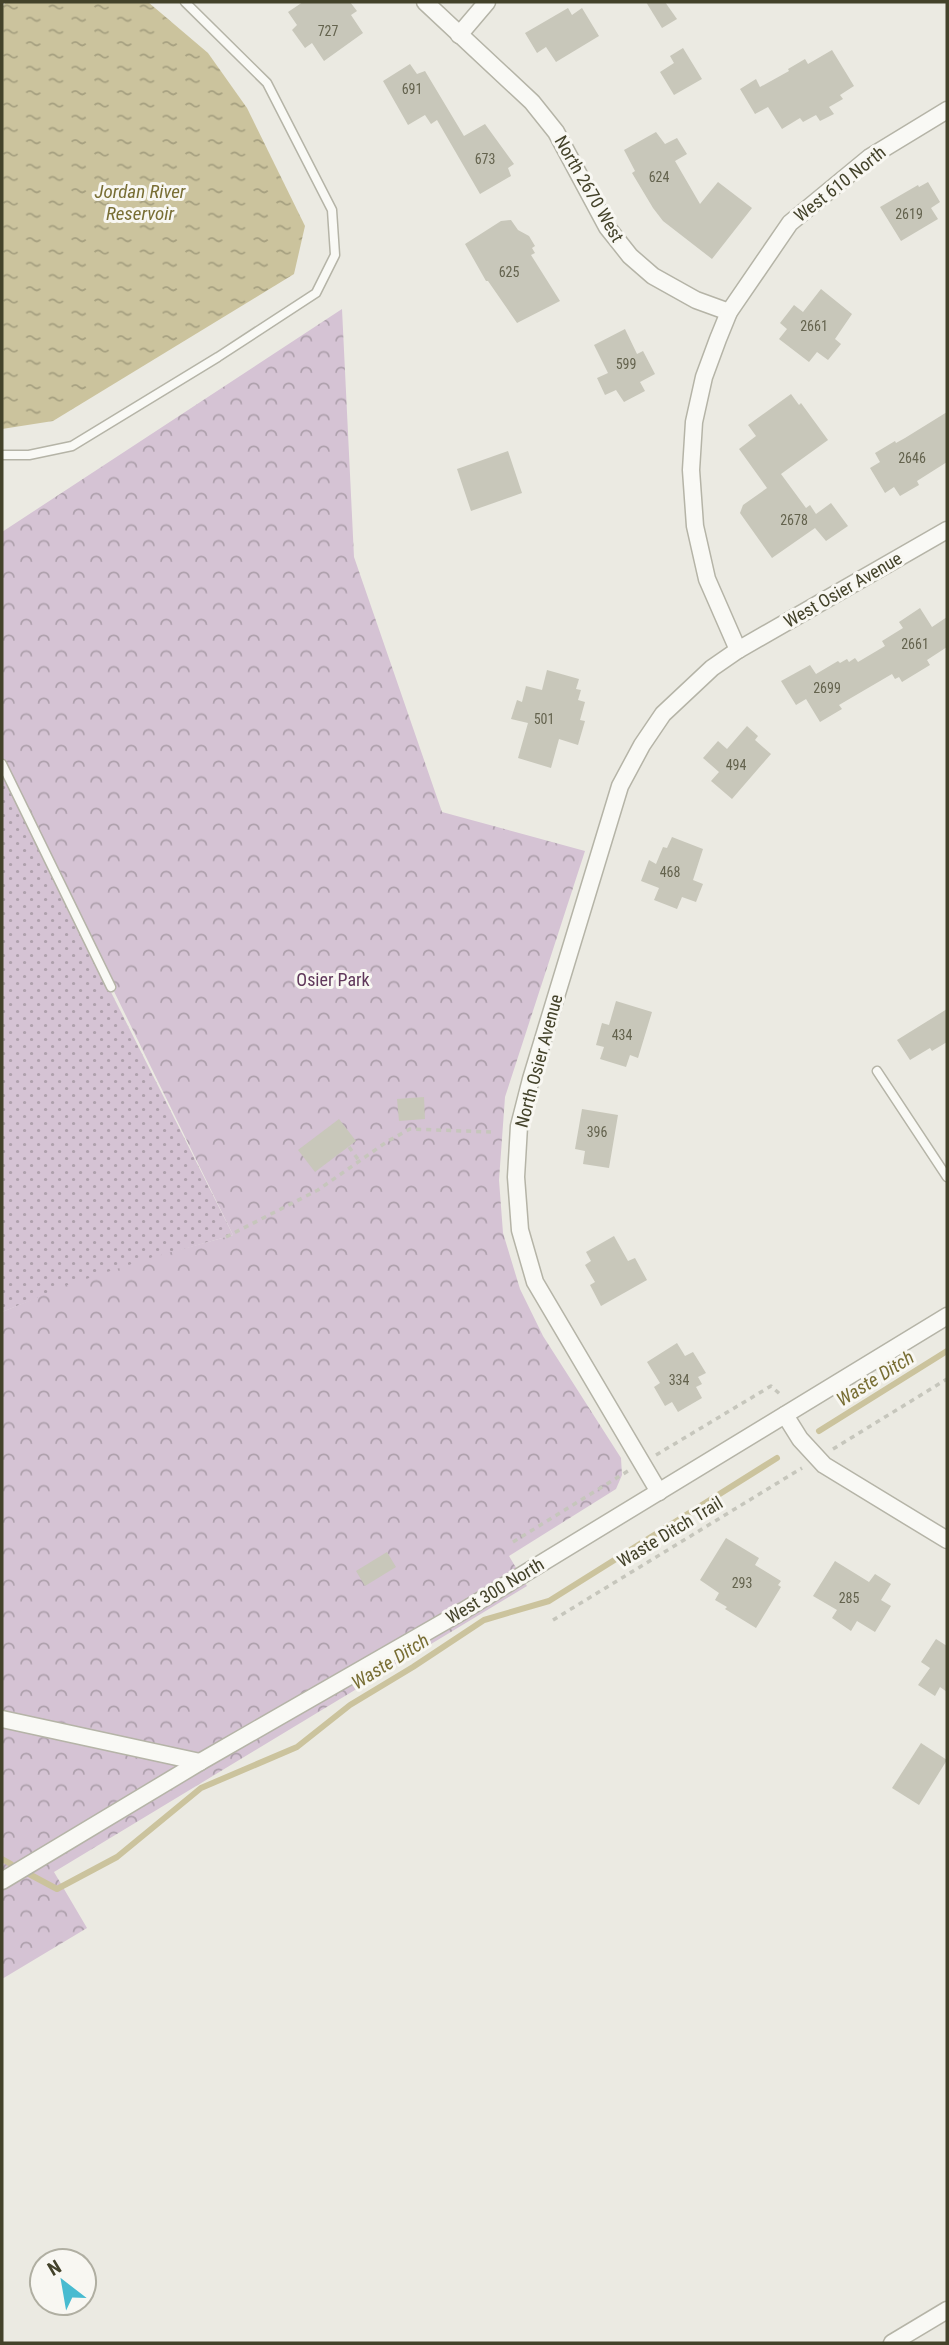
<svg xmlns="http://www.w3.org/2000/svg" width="949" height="2345" font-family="'Roboto Condensed',sans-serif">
  <defs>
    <pattern id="grass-dots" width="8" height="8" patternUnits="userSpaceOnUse" patternTransform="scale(1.75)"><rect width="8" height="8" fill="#d5c3d4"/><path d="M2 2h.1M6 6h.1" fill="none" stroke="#aea0ac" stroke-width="1.8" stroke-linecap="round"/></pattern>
    <pattern id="park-crowns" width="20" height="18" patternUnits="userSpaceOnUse" patternTransform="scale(1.75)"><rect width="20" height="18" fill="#d5c3d4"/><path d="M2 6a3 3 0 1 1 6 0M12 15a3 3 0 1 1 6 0" fill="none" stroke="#aea0ac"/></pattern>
    <pattern id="water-ripples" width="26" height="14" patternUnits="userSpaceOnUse" patternTransform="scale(1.75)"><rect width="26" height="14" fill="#cbc39d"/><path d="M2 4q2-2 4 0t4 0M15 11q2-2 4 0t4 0" fill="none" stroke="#a6a080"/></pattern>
  </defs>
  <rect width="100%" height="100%" fill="#ebeae2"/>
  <path fill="url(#grass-dots)" d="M2,775L233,1235C154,1257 78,1281 2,1312Z"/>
  <path fill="url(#park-crowns)" d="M342,309L354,557L442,812L585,851L505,1097L499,1180L503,1233L520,1289L543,1336L621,1458L622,1475L616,1489L509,1556L527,1586L54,1872L87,1928L2,1979V1312L65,1286L150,1258L233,1235L106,975L2,773V532Z"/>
  <path fill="url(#water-ripples)" d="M6,2H148L208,53L247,108L305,226L294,274L53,421L2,429V7Z"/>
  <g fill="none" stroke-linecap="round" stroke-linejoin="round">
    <g stroke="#cbc39d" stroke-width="6">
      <path d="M819,1431L947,1351"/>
      <path d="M2,1859L11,1864"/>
      <path d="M29,1874L57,1889L117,1857L201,1788L297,1747L350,1705L413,1667L484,1620L549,1601L777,1458"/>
    </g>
  </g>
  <g fill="#c8c7ba">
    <path d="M303,2H350L357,11L351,15L363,33L324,61L312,43L305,48L292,30L297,25L288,12Z"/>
    <path d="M646,2H665L677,19L662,28Z"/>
    <path d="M568,8L572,15L582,8L599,36L556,62L546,47L537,53L525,33Z"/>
    <path d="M683,48L702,79L674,95L660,72L674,63L670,56Z"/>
    <path d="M832,50L854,86L840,95L843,99L829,107L834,114L820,121L816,115L803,122L800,118L782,129L768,107L755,114L740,89L756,79L760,87L789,71L788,69L805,59L808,64Z"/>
    <path d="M410,64L417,74L425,71L464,136L485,124L514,164L508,168L511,176L480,194L437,120L431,124L425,115L408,125L383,81Z"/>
    <path d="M656,132L665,144L677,138L687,154L675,161L700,204L718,182L752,208L712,259L663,221L653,208L632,173L635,171L624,150Z"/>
    <path d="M928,182L940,202L931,208L938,219L901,241L880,207L918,185L919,187Z"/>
    <path d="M511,220L518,230L529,236L535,246L532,248L535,253L531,255L560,301L517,323L488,281H486L465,244L501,221Z"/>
    <path d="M821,289L852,314L835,339L841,344L828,360L817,352L809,362L779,339L787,329L780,323L794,305L803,312Z"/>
    <path d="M625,329L637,354L643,351L655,374L640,382L645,391L624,402L616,390L605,395L597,378L608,373L594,345Z"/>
    <path d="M791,394L799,405L801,403L828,440L781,474L806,508L810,505L816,514L831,503L848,526L826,541L815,528L772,558L740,513L743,505L767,488L739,449L756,436L748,425Z"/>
    <path d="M947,412V462L917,481L919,485L900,496L894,487L885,493L870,468L880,462L875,453L895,441L896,443L905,438Z"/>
    <path d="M508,451L522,493L471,511L457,469Z"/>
    <path d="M920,608L932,627L947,617V647L927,660L930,665L902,682L899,677L895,679L892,674L839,705L842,709L820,722L806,699L796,705L781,681L810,665L816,674L838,661L840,663L847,659L849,662L855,658L858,662L885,646L882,641L903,628L899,622Z"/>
    <path d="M547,670L579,679L576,689L581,690L578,700L585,702L580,720L585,721L578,745L559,739L551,768L518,758L528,723L511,719L517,700L522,702L526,686L542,690Z"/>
    <path d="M747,726L758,736L755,740L771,754L732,799L711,781L719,772L703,758L718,741L727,749Z"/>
    <path d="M672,837L703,849L693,880L703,884L696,902L682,897L677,909L654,900L659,888L641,881L649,860L656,864L663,847L667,848Z"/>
    <path d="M616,1001L652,1012L638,1058L630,1055L626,1067L600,1059L604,1047L596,1045L602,1023L609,1025Z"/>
    <path d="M947,1009V1042L932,1051L930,1048L910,1060L897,1040Z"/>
    <path d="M424,1097L425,1119L399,1121L397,1099Z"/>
    <path d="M582,1109L618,1115L609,1168L583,1164L585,1151L575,1149Z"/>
    <path d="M339,1119L356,1141L315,1172L298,1150Z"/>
    <path d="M614,1236L628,1261L635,1258L647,1280L601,1306L590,1285L595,1282L585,1265L591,1261L586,1252Z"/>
    <path d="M677,1343L685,1356L693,1352L706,1373L698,1377L702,1384L696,1387L702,1398L678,1412L672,1402L665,1406L654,1387L660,1383L647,1362Z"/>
    <path d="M726,1538L759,1558L755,1565L781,1581L778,1585L781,1587L756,1628L725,1609L727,1607L715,1600L719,1593L700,1580Z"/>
    <path d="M387,1552L396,1567L365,1586L356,1571Z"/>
    <path d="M835,1561L869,1582L875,1574L891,1584L881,1600L891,1606L875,1632L857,1621L851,1631L832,1618L837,1610L813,1596Z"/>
    <path d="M936,1639L947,1646V1692L940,1687L935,1696L918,1685L930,1668L921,1662Z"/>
    <path d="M921,1743L947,1760L919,1805L892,1788Z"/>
  </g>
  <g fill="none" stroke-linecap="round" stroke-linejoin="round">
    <defs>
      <g id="service">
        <path d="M2,455H29L72,446L218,357L316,293L335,255L332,210L267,83L185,2"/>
        <path d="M2,764L111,987"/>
        <path d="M877,1071L947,1177"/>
      </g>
      <g id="minor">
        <path d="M425,2L532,102L556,132L607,227L630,256L653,276L696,300L729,312"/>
        <path d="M459,35L487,2"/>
        <path d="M738,650L707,579L695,526L691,470L694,422L704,377L718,339L729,312L790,223L870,157L947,110"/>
        <path d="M785,1415L800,1439L824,1465L947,1540"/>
        <path d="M659,1492L535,1282L520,1230L516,1177L519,1126L531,1079L620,786L642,745L663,714L712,668L738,650L947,530"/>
        <path d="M2,1719L200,1762"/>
        <path d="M2,1881L200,1762L463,1611L947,1316"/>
        <path d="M892,2343L947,2310"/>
      </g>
    </defs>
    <use href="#service" stroke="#b5b4a7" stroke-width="11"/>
    <use href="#minor" stroke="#b5b4a7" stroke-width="19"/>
    <g stroke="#c6c6bc" stroke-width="3.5" stroke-dasharray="5 5" stroke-linecap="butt">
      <path d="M349,1147L360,1162"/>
      <path d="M226,1237L318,1190L388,1141L410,1129L491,1132"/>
      <path d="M833,1449L947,1379"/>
      <path d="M656,1455L771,1386L782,1396"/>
      <path d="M513,1542L628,1471"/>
      <path d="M553,1620L802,1468"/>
    </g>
    <use href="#service" stroke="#f9f9f5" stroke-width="8"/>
    <use href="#minor" stroke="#f9f9f5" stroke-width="16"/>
  </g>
  <g text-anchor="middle" stroke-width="6" stroke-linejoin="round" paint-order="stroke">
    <g font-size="14" fill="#64634e">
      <text x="328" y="36">727</text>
      <text x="412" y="94">691</text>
      <text x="485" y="164">673</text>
      <text x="659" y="182">624</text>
      <text x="909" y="219">2619</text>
      <text x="509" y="277">625</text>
      <text x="814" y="331">2661</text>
      <text x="626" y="369">599</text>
      <text x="912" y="463">2646</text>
      <text x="794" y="525">2678</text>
      <text x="915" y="649">2661</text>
      <text x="827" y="693">2699</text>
      <text x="544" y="724">501</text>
      <text x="736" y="770">494</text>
      <text x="670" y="877">468</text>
      <text x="622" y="1040">434</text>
      <text x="597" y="1137">396</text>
      <text x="679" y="1385">334</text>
      <text x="742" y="1588">293</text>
      <text x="849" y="1603">285</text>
    </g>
    <g font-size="18" fill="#43422a" stroke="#f8f7f2">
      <text transform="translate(840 184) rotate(-38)" y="6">West 610 North</text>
      <text transform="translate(589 189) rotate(60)" y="6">North 2670 West</text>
      <text transform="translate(843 590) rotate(-30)" y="6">West Osier Avenue</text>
      <text transform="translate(539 1061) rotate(-75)" y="6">North Osier Avenue</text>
      <text transform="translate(670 1532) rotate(-31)" y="6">Waste Ditch Trail</text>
      <text transform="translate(495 1591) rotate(-31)" y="6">West 300 North</text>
    </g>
    <g font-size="18" fill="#5f375a" stroke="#f8f7f2">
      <text x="333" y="986">Osier Park</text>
    </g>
    <g font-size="19" font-style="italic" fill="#786e34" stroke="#f8f7f2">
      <text x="140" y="198">Jordan River<tspan x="140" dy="22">Reservoir</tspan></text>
      <text transform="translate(875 1378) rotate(-32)" y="7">Waste Ditch</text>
      <text transform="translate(390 1661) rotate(-32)" y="7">Waste Ditch</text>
    </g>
  </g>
  <rect width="949" height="2345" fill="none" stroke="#43422a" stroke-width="7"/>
  <g transform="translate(63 2282) rotate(329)"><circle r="33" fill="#f8f7f2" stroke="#b0afa2" stroke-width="2"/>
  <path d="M0-5L12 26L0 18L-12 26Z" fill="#48bbd0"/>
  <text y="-10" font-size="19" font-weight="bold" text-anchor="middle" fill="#43422a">N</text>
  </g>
</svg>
